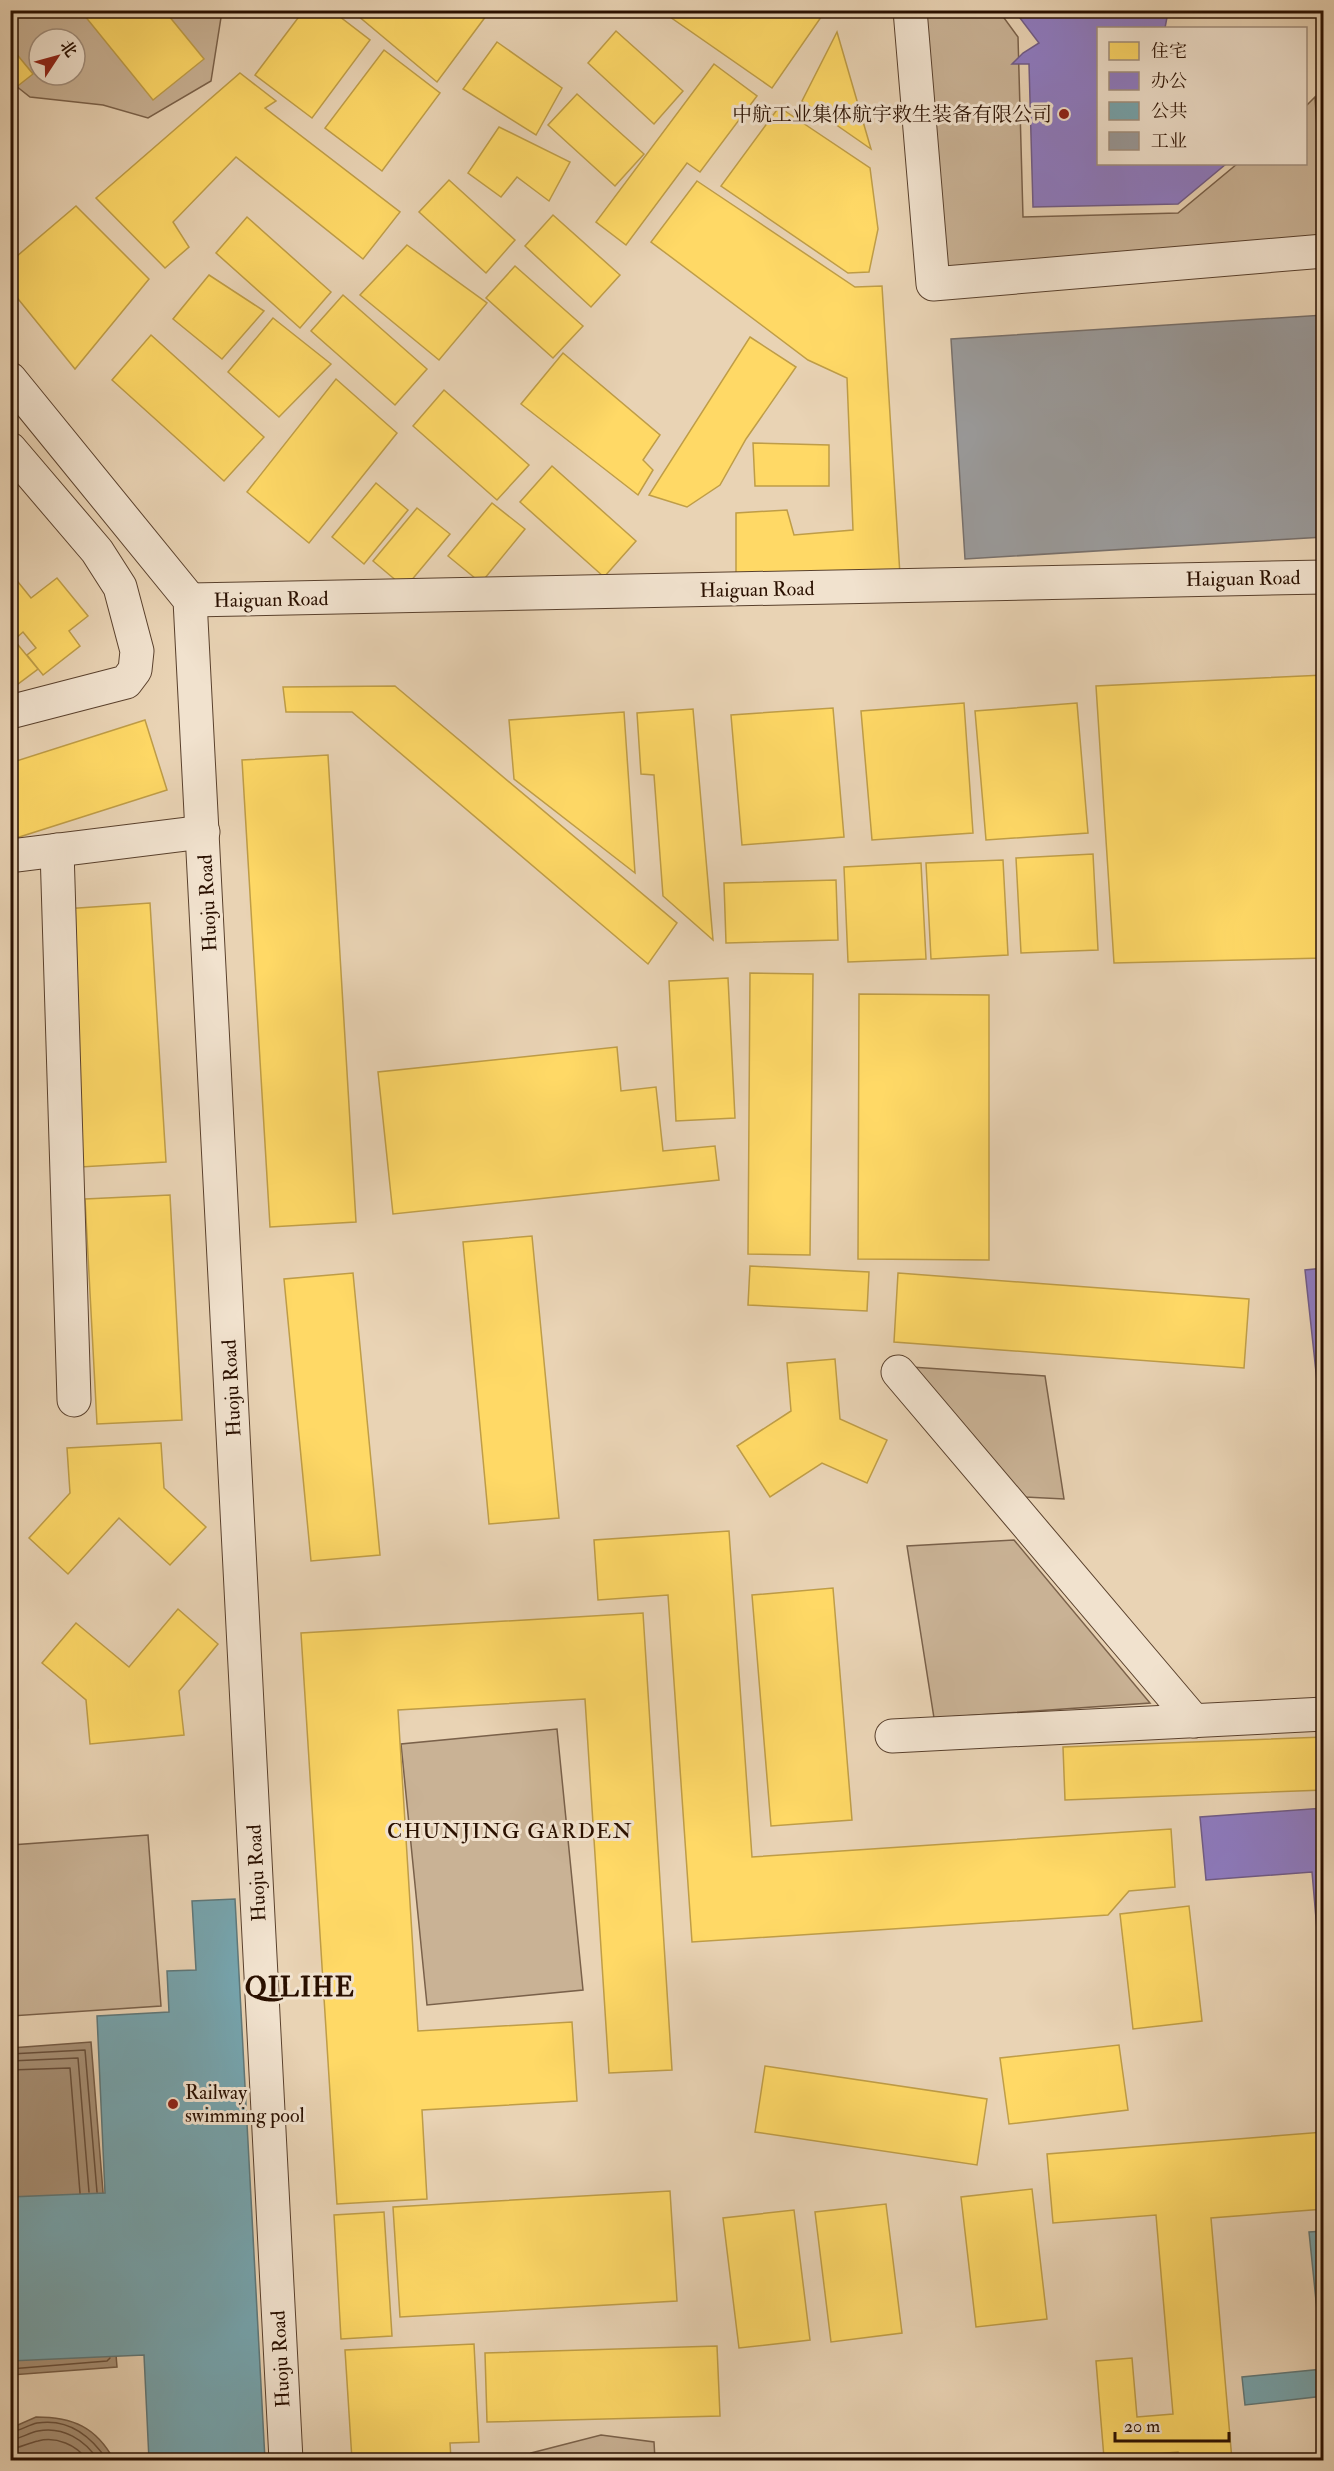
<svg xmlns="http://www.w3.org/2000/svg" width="1334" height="2471" font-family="'IM FELL Double Pica','Noto Serif SC',serif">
  <rect width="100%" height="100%" fill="#e9d3b4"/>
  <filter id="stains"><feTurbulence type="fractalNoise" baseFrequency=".00333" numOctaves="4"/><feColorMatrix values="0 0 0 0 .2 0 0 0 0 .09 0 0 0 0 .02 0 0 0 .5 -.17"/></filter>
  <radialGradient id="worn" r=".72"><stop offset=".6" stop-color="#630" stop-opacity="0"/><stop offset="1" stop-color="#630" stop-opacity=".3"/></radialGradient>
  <g fill="#c9b295" stroke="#7a614a" stroke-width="1.5" fill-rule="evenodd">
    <path d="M10,11H222L211,81L148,118L103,105L30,97L11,82ZM39,39H75V75H39Z"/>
    <path d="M917,11H999L1018,37L1023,217L1178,213L1237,164H1306V106L1315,97L1323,216V257L937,283Z"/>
    <path d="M911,1367L1045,1376L1064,1499L1025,1497Z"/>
    <path d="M1014,1540L1150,1703L934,1718L907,1546Z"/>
    <path d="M557,1729L583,1990L427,2005L401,1744Z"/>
    <path d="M148,1835L161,2006L11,2016V1845Z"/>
    <path d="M601,2435L654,2442L655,2460H522L531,2453Z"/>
  </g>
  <g fill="#a89177" stroke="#765d47" stroke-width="1.5">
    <path d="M91,2042L117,2367L11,2375V2048Z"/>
    <path d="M36,2417C73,2417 96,2427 114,2460H11V2428Z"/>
  </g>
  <g fill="#ffd966" stroke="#bf9d47" stroke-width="1.5">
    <path d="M80,10H164L204,59L153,100Z"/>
    <path d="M304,10H331L370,40L312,118L255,75Z"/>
    <path d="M351,10H479L486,16L437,82Z"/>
    <path d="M660,10H826L772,88Z"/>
    <path d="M616,31L683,91L654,124L588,63Z"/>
    <path d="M837,32L871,149L802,101Z"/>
    <path d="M497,42L562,88L536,135L463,89Z"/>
    <path d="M10,46L33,74L10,92Z"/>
    <path d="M384,50L440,93L382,171L325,128Z"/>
    <path d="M714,64L757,96L700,172L687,163L626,245L596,222Z"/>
    <path d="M240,73L276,101L265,108L400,212L363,259L236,157L173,222L189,247L165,268L96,198Z"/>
    <path d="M577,94L644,154L615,186L548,125Z"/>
    <path d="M779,107L870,168L878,229L869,272L848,273L721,186Z"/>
    <path d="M499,127L570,162L549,201L517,177L501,197L468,173Z"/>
    <path d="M449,180L515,240L486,273L419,212Z"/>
    <path d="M697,181L855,287L882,286L900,575L736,578V513L787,510L794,535L853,530L847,378L808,360L651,242Z"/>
    <path d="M76,206L149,279L75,369L10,289V262Z"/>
    <path d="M553,215L620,275L591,307L525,246Z"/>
    <path d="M247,217L331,292L300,328L216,253Z"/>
    <path d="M407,245L487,303L439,360L360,295Z"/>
    <path d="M515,266L583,326L553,358L486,298Z"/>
    <path d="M209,275L264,311L222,359L173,319Z"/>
    <path d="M343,295L427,369L395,405L311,331Z"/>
    <path d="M273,318L331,364L279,417L228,372Z"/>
    <path d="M151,335L264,437L224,481L112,380Z"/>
    <path d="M750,337L796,367L746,439L720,485L687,507L649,495Z"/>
    <path d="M563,353L660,435L643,460L653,470L638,495L521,404Z"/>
    <path d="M336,379L397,433L309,543L247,492Z"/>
    <path d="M444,390L529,465L497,500L413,426Z"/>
    <path d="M753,443L829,445V486H755Z"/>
    <path d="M552,466L636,541L604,577L520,502Z"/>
    <path d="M376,483L408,510L364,564L332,537Z"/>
    <path d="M492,503L525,529L481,583L448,556Z"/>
    <path d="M417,508L450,534L405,588L373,561Z"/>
    <path d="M14,577L31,598L57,578L88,616L69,631L80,646L43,675L27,655L36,648L23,632L14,640L38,669L10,690V580Z"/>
    <path d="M1324,675V958L1114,963L1096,686Z"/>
    <path d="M395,686L677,923L648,964L352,712H286L283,687Z"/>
    <path d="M964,703L973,833L872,840L861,711Z"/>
    <path d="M1077,703L1088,833L986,840L975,711Z"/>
    <path d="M833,708L844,837L742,845L731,715Z"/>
    <path d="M693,709L713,940L663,896L654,775L641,774L637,713Z"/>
    <path d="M624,712L635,873L514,779L509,720Z"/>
    <path d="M145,720L167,790L13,839L10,831V763Z"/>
    <path d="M328,755L356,1222L270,1227L242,760Z"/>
    <path d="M1093,854L1098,950L1021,953L1016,858Z"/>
    <path d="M1003,860L1008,955L931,959L926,863Z"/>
    <path d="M921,863L926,959L848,962L844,867Z"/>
    <path d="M836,880L838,940L726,943L724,883Z"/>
    <path d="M150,903L166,1162L80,1167L64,909Z"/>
    <path d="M750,973L813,974L810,1255L748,1254Z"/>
    <path d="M728,978L735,1118L676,1121L669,981Z"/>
    <path d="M859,994L989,995V1260L858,1259Z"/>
    <path d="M617,1047L621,1091L656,1087L663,1151L715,1146L719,1180L393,1214L378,1072Z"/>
    <path d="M170,1195L182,1420L97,1424L85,1199Z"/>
    <path d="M532,1236L559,1518L489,1524L463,1242Z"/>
    <path d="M750,1266L869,1272L867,1311L748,1305Z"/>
    <path d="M353,1273L380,1555L311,1561L284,1279Z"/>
    <path d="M898,1273L1249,1299L1244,1368L894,1342Z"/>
    <path d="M835,1359L840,1419L887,1440L867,1483L822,1463L770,1497L737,1446L791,1411L787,1363Z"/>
    <path d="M161,1443L164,1488L206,1527L170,1565L119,1518L68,1574L29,1538L70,1493L67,1448Z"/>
    <path d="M729,1531L752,1857L1171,1829L1175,1887L1129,1891L1108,1915L692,1942L668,1595L598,1600L594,1540Z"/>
    <path d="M833,1588L852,1820L771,1826L752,1595Z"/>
    <path d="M10,1608L18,1728H10Z"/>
    <path d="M178,1609L218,1644L179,1691L184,1735L90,1744L86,1700L42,1663L76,1623L129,1667Z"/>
    <path d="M643,1613L672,2070L609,2073L585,1699L398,1710L418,2031L572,2022L577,2101L422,2110L427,2199L337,2204L301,1633Z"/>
    <path d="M1324,1737V1790L1065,1800L1063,1747Z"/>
    <path d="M1189,1906L1202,2021L1133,2029L1120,1914Z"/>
    <path d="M1119,2045L1128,2110L1009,2124L1000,2058Z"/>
    <path d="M765,2066L987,2099L977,2165L755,2132Z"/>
    <path d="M1324,2132V2209L1211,2218L1232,2460H1179L1178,2452L1104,2458L1096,2361L1132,2358L1137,2417L1173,2414L1156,2215L1053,2223L1047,2154Z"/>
    <path d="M1032,2189L1047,2319L976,2327L961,2197Z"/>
    <path d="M670,2191L677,2301L400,2317L393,2207Z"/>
    <path d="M886,2204L902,2333L831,2342L815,2212Z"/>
    <path d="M794,2210L810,2340L739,2348L723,2218Z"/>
    <path d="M384,2212L392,2336L341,2339L334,2215Z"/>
    <path d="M474,2344L479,2442L450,2443L451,2460H352L345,2350Z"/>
    <path d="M717,2346L720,2416L487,2422L485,2353Z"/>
  </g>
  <g fill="#8e7cc3" stroke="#705c88" stroke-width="1.5">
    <path d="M1014,10L1168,12L1165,28H1098V164H1226L1178,204L1033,207L1029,64H1012L1023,53L1039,43Z"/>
    <path d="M1324,1268V1446L1305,1270Z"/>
    <path d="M1324,1808V2011L1312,1872L1206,1880L1200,1817Z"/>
  </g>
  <g fill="#76a5af" stroke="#5f787a" stroke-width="1.5">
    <path d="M235,1899L265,2460H149L144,2355L10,2361V2197L105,2193L97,2016L169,2012L167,1971L196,1970L192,1901Z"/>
    <path d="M1324,2231V2396L1245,2405L1242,2377L1323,2369L1309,2232Z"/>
  </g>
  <path fill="#999" stroke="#78706b" stroke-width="1.5" d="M1324,315V537L965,559L951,339Z"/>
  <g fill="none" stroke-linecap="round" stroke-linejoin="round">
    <g stroke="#69503c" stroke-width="1.5">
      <path d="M10,2054L85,2050L97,2192"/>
      <path d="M10,2061L78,2058L89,2192"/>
      <path d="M10,2070L70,2068L80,2193"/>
      <path d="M10,2369L107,2361L110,2358"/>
      <path d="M10,2432C20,2431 28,2425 37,2423C68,2418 91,2436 107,2460"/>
      <path d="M10,2440C20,2439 28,2433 38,2431C63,2426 85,2440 98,2460"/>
      <path d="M10,2449C20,2448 28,2443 38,2441C56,2436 77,2445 87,2460"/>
    </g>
    <defs>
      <g id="minor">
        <path d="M910,10L933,284L1324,251"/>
        <path d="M10,379L190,600L286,2460"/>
        <path d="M10,449L97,551L120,587L137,651L135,670L126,682L10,712"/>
        <path d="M190,600L1324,577"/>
        <path d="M57,850L74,1400"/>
        <path d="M10,856L203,832"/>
        <path d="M898,1372L1194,1721"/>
        <path d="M892,1736L1324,1714"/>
      </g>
    </defs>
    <use href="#minor" stroke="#5a412d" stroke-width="35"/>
    <use href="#minor" stroke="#f1e2ce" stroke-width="33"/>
  </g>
  <g fill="#8f2418" stroke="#f1e2ce" stroke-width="2">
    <circle cx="1064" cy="114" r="6"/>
    <circle cx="173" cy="2104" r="6"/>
  </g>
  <g text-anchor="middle" stroke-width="6" stroke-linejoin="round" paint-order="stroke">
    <g font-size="20" fill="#2a1000" stroke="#f1e2ce" text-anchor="end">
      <text x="1052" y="121">中航工业集体航宇救生装备有限公司</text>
      <text x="185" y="2099" text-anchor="start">Railway<tspan x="185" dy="23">swimming pool</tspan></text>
    </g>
    <g font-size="20" fill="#2a1000" stroke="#f1e2ce">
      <text transform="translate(1243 578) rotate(-1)" y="7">Haiguan Road</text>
      <text transform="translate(757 589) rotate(-1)" y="7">Haiguan Road</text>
      <text transform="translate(271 599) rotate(-1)" y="7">Haiguan Road</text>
      <text transform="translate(207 903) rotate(-93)" y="7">Huoju Road</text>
      <text transform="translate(231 1388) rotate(-93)" y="7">Huoju Road</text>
      <text transform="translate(256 1873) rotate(-93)" y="7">Huoju Road</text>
      <text transform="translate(280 2359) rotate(-93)" y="7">Huoju Road</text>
    </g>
    <g font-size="21" letter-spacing="1.5" fill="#2a1000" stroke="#f1e2ce">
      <text x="510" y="1838">CHUNJING GARDEN</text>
    </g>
    <g font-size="26" font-weight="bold" letter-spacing="1.5" fill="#2a1000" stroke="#f1e2ce">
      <text x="300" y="1996">QILIHE</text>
    </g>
  </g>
  <rect width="1334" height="2471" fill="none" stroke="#e9d3b4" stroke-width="36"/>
  <rect x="12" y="12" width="1310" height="2447" fill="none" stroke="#2a1000" stroke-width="3"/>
  <rect x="18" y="18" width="1298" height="2435" fill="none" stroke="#2a1000" stroke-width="1.5"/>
  <rect x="1097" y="27" width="210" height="138" fill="#f1e2ce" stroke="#a18e7c" stroke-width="1.5"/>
  <rect x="1109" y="42" width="30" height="18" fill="#ffd966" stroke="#a18e7c" stroke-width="1.5"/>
  <text x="1151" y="57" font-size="18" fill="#2a1000">住宅</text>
  <rect x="1109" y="72" width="30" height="18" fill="#8e7cc3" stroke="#a18e7c" stroke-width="1.5"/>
  <text x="1151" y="87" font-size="18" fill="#2a1000">办公</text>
  <rect x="1109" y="102" width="30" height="18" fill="#76a5af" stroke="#a18e7c" stroke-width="1.5"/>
  <text x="1151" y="117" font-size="18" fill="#2a1000">公共</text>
  <rect x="1109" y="132" width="30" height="18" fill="#999999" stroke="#a18e7c" stroke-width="1.5"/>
  <text x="1151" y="147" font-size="18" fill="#2a1000">工业</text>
  <g transform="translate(57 57) rotate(54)"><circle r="28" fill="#f1e2ce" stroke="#a18e7c" stroke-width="1.5"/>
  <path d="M0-4.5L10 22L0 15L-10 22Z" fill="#8f2418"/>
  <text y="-9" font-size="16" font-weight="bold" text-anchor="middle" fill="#2a1000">北</text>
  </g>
  <path d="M1115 2432v9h114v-9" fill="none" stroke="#2a1000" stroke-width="3"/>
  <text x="1124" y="2432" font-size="18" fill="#2a1000" stroke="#f1e2ce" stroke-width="4.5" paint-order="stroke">20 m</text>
  <rect width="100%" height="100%" filter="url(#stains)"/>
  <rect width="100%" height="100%" fill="url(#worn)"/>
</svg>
